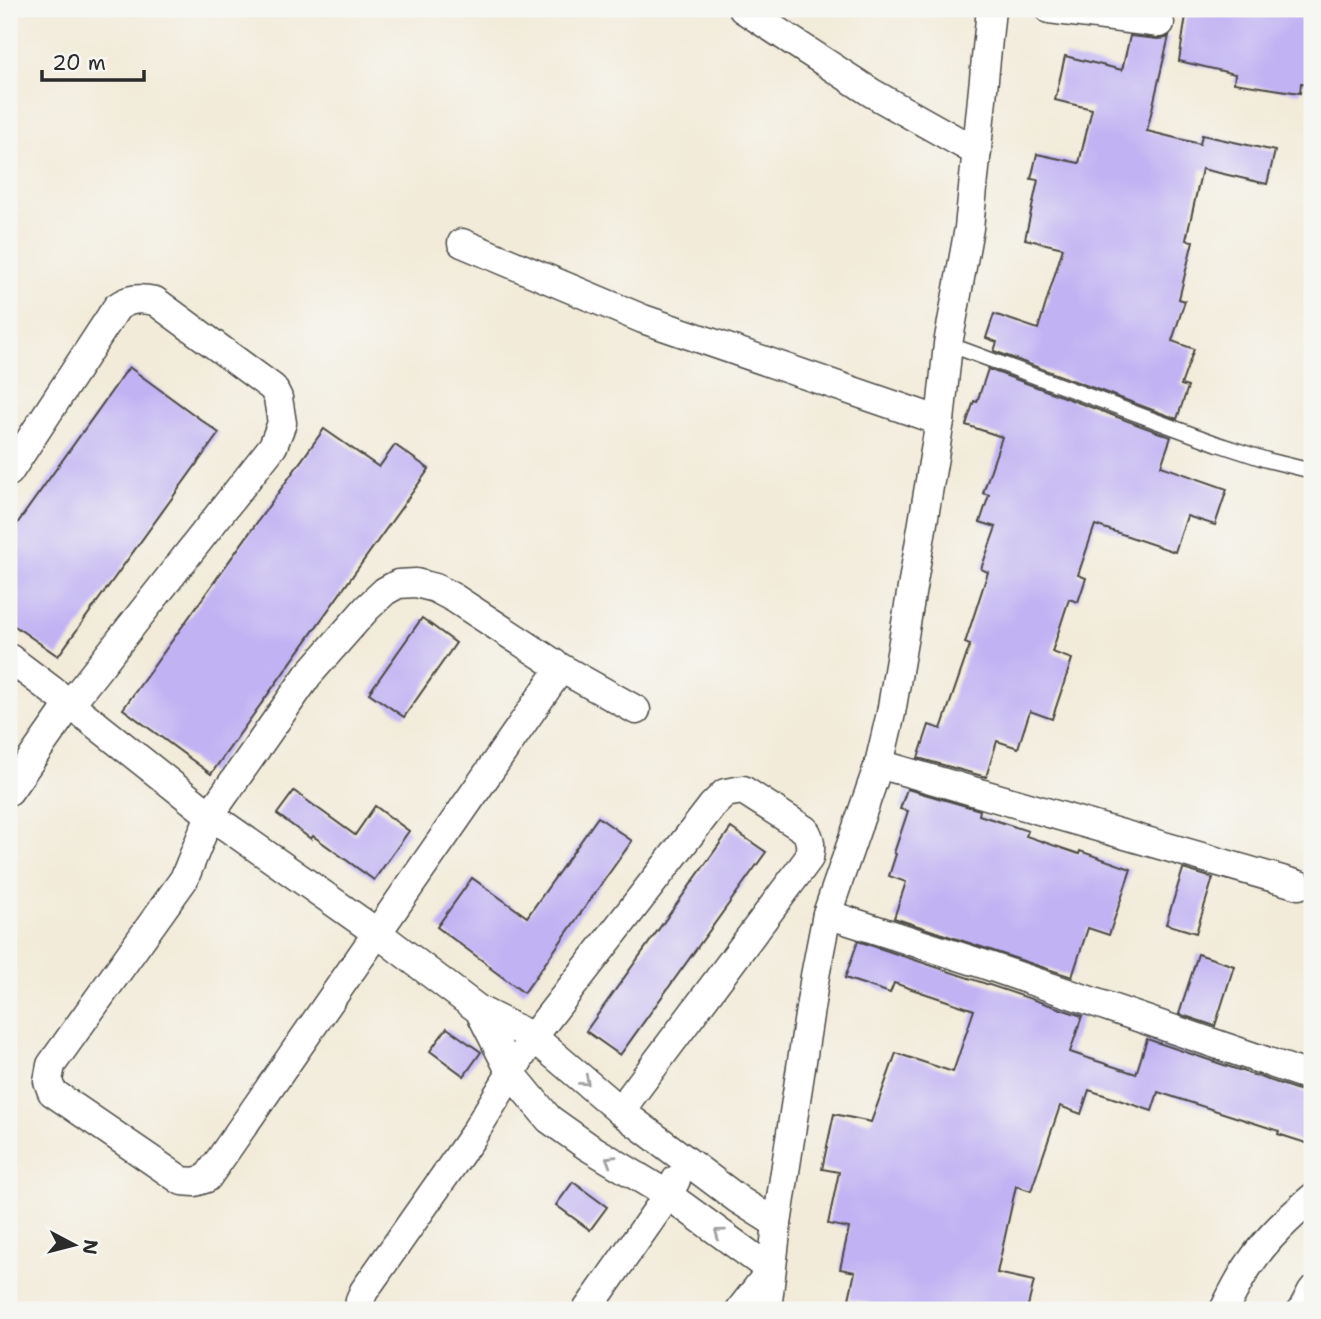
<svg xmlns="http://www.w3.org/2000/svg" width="1321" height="1319" font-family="'Shantell Sans',sans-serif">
  <rect width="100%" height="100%" fill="#f6f6f2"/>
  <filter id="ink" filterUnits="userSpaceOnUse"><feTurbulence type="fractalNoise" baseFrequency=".0143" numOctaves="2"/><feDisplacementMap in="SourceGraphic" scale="14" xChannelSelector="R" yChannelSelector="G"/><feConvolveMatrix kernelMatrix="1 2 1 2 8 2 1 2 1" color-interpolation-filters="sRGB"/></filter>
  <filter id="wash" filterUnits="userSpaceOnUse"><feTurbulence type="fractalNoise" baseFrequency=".00686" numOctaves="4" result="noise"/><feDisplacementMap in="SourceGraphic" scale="28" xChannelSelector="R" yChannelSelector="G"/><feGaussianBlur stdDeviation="1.57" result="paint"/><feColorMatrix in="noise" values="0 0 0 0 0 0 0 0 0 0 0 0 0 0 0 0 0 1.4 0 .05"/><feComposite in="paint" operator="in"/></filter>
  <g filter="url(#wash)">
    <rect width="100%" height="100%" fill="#f2ebd9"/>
    <g id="blocks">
      <g fill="#c1b3f3">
        <path d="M1187,9H1288L1312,12V85L1301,83L1300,93L1234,83L1235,74L1179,61Z"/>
        <path d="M1130,36L1158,39L1166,38L1169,36L1147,131L1200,144L1202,135L1275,151L1267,184L1202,169L1186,240L1193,241L1179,299L1185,301L1172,341L1194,349L1181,385L1188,387L1177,419L994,351L997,342L986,338L994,314L1038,329L1063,248L1025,239L1038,180L1031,179L1037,154L1079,163L1092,109L1055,100L1065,56L1122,70Z"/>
        <path d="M129,367L219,433L58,656L9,622V535Z"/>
        <path d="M988,369L1171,437L1161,466L1227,489L1215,525L1187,516L1175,552L1095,525L1078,575L1086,578L1078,602L1069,599L1052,652L1072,659L1052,719L1030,711L1018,748L997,741L986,777L918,758L929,725L941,729L970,645L965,643L988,572L981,569L996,527L980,522L989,495L983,493L1002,437L966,425L974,401L977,402Z"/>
        <path d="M324,429L379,467L395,445L429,469L211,774L123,709Z"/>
        <path d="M422,618L456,643L404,717L369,693Z"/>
        <path d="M907,789L980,810L979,815L1028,831L1026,836L1079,854L1080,851L1131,869L1109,935L1088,928L1072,977L894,918L906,882L889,876L896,854L894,853L908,811L900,809Z"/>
        <path d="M294,791L355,835L375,806L409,831L374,880L313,836L311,839L277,814Z"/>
        <path d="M598,817L632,841L524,993L490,968L491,967L437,927L472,878L527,917Z"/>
        <path d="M731,828L766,852L620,1055L586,1031Z"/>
        <path d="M1183,869L1213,878L1196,933L1166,924Z"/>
        <path d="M858,941L1082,1016L1070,1052L1136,1074L1147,1039L1307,1093H1312V1145L1278,1134L1279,1131L1158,1092L1152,1111L1089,1090L1081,1114L1060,1106L1031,1191L1016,1186L997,1273L1034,1281L1027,1310H898L849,1299L855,1272L840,1269L849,1228L828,1224L839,1172L822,1169L834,1114L871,1122L896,1053L953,1072L974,1010L894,983L890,993L845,978Z"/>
        <path d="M1198,954L1234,966L1215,1026L1179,1014Z"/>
        <path d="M447,1028L481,1052L464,1076L430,1051Z"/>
        <path d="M573,1182L607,1207L590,1230L556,1205Z"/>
      </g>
    </g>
  </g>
  <g filter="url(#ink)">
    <use href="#blocks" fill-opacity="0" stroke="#494845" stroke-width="2"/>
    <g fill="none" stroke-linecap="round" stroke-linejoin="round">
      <defs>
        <path id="lane" d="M948,344L1218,444L1267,460L1312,471"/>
        <g id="street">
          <path d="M743,9L872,93L977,152"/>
          <path d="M1049,9L1160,23"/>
          <path d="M462,243L643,319L940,421"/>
          <path d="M9,472L117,307C130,298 140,298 155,301L273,388L278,398L282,423L273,446L70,704L9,791"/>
          <path d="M9,658L70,704L210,815L376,932L479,1010L533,1037L620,1111L739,1200L777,1224"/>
          <path d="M561,668L207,1178L195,1182L182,1181L52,1092L48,1081L51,1065L184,879L210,815L308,675L367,608L385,591L398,584L416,583L435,588L454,598L561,668L636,710"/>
          <path d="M879,764L1299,885"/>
          <path d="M827,914L983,964L1312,1077"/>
          <path d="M479,1010L511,1073L549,1119L587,1146L668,1195L771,1270L740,1310"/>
          <path d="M362,1310L359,1308L360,1300L364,1291L472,1137L533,1037L712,806L725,793L743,790L805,830C811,839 811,847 809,858L620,1111"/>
          <path d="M587,1310L668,1195L676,1180"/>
          <path d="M767,1310L777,1224L815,976L827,914L879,764L891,713L940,421L948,344L969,228L991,9"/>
          <path d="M1224,1310C1232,1294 1240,1277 1251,1262C1268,1237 1290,1217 1312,1198"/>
          <path d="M1302,1310L1312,1291"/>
        </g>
      </defs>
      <use href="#lane" stroke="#494845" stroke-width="17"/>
      <use href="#street" stroke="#494845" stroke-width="31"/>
      <use href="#lane" stroke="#fff" stroke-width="14"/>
      <use href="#street" stroke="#fff" stroke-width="28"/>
    </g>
    <defs><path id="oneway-chevron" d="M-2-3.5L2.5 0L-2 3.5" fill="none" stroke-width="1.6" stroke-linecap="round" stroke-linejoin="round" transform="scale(1.75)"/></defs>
    <g stroke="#a0a0a0">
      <use href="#oneway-chevron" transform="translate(585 1081) rotate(40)"/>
      <use href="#oneway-chevron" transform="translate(610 1160) rotate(-149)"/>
      <use href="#oneway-chevron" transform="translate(719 1233) rotate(-144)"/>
    </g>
  </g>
  <rect width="1321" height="1319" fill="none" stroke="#f6f6f2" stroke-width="35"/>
  <g transform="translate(74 1245) rotate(97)" stroke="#f6f6f2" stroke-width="5" paint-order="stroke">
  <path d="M0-5L12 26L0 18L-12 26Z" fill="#2b2b2b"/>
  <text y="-10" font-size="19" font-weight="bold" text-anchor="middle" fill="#2b2b2b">N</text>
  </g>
  <path d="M42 70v10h102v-10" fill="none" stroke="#2b2b2b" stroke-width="3.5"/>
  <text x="52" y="70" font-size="21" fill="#2b2b2b" stroke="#f6f6f2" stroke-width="5" paint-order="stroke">20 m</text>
</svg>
